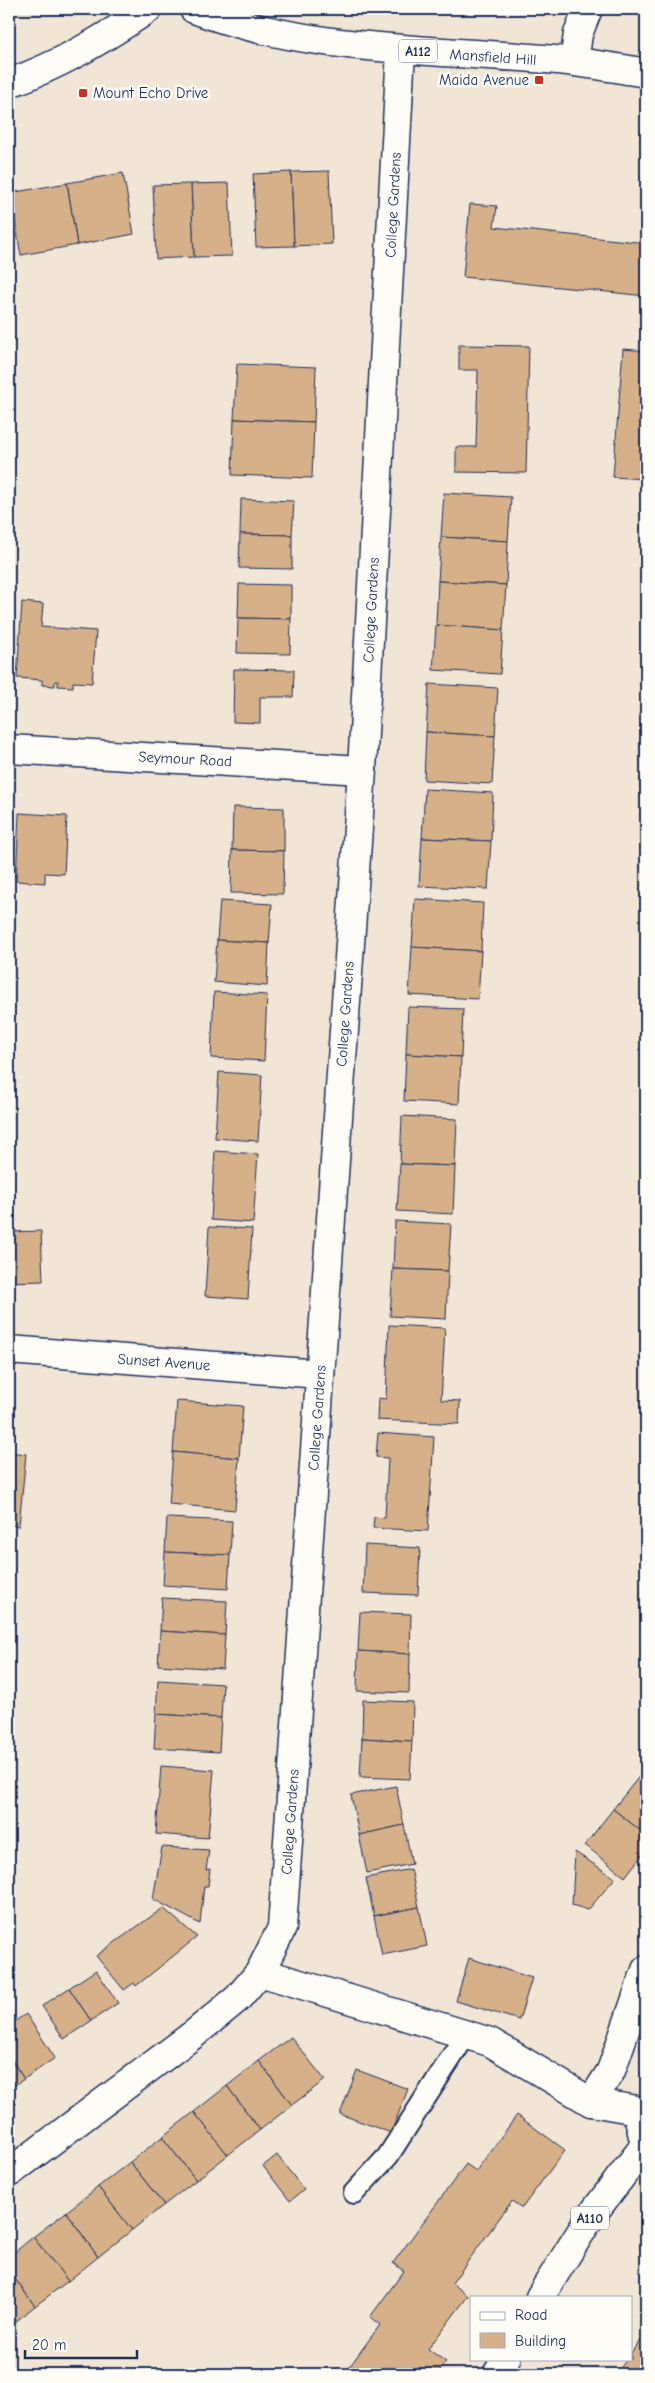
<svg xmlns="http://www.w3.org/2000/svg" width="655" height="2383" font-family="'Comic Neue',sans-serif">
  <rect width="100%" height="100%" fill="#f1e5d6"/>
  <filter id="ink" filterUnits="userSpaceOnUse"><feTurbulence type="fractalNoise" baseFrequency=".02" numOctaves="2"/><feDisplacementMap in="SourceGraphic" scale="10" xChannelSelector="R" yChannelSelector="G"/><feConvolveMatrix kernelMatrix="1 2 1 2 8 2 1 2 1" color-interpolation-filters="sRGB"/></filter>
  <g filter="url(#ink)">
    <g fill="#d6b088" stroke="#1b2f5e">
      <path d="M329,171L332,244L294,246L291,172Z"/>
      <path d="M291,172L294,246L256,247L253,174Z"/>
      <path d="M123,173L134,234L77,245L67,183Z"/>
      <path d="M67,183L77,245L21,255L10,193Z"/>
      <path d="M229,183L232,256L194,257L191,184Z"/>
      <path d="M191,184L194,257L156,259L153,185Z"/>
      <path d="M470,204L497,206L494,227L646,243V296L463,277Z"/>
      <path d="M459,345L529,346L526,473L456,472V447H476L478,370H459Z"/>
      <path d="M623,349L646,351L644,479L613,477Z"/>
      <path d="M237,364L316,367L314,422L234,419Z"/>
      <path d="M234,419L314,422L312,478L232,475Z"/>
      <path d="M646,450V497H642Z"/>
      <path d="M444,493L511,497L508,541L441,537Z"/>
      <path d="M241,499L294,501L292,535L240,534Z"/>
      <path d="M240,534L292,535V569L239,568Z"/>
      <path d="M441,537L508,541L506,585L438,581Z"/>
      <path d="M438,581L506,585L503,630L436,625Z"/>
      <path d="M239,584L291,585V619L238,618Z"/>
      <path d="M22,602L43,604L41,627L96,631L92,683L73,682V687L58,686V681H55V686L42,685V680L17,678Z"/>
      <path d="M9,603H11L9,643Z"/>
      <path d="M238,618L291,619L290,654L237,653Z"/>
      <path d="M436,625L503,630L500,674L433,670Z"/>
      <path d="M234,669L294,670L293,697H260V723L233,722Z"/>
      <path d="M429,684L498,688L495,736L426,732Z"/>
      <path d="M426,732L495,736L492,784L424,780Z"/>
      <path d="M425,789L493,793L491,841L422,838Z"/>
      <path d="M233,807L284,808V851L232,850Z"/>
      <path d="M19,813L67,816L64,874L45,873V883L16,881Z"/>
      <path d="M422,838L491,841L488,889L419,886Z"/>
      <path d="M232,850L284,851L283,894L231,893Z"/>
      <path d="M415,899L483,903L481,951L412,947Z"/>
      <path d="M220,901L272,904L269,943L217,940Z"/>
      <path d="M217,940L269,943L267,986L214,982Z"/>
      <path d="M412,947L481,951L478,999L409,995Z"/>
      <path d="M214,992L267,995L264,1061L211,1058Z"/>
      <path d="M408,1007L463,1009L461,1057L406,1054Z"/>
      <path d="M406,1054L461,1057L459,1104L404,1101Z"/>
      <path d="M219,1072L262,1075L258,1141L215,1138Z"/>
      <path d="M402,1116L457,1119L455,1166L400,1164Z"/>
      <path d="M215,1151L258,1154L253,1223L211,1220Z"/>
      <path d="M400,1164L455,1166L453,1214L397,1211Z"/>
      <path d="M395,1221L451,1224L448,1271L393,1269Z"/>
      <path d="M209,1227L252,1229L248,1299L205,1296Z"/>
      <path d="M41,1231L43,1281L9,1282V1232Z"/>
      <path d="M393,1269L448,1271L446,1319L390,1316Z"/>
      <path d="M389,1325L445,1328L441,1400L460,1401L459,1424L377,1420L378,1398L386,1399Z"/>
      <path d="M177,1401L243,1406L239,1458L173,1452Z"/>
      <path d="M378,1433L434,1437L428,1531L373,1528L374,1517L385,1518L388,1458L376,1457Z"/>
      <path d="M9,1452L26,1454L19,1526L9,1525Z"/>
      <path d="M173,1452L239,1458L235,1510L169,1504Z"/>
      <path d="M167,1518L232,1521L230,1555L165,1552Z"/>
      <path d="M365,1545L420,1548L418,1595L363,1593Z"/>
      <path d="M165,1552L230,1555L228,1589L163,1585Z"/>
      <path d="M162,1598L227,1601L225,1635L160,1631Z"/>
      <path d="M360,1612L411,1614L410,1654L358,1651Z"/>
      <path d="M160,1631L225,1635L223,1669L158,1665Z"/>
      <path d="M358,1651L410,1654L409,1693L357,1691Z"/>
      <path d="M158,1680L223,1684L221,1718L156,1714Z"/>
      <path d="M363,1700L413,1702L412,1741L362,1738Z"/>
      <path d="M156,1714L221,1718L219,1752L154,1748Z"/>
      <path d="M362,1738L412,1741L410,1779L360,1777Z"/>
      <path d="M161,1766L214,1770L208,1838L156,1834Z"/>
      <path d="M642,1773L646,1776V1835L613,1809Z"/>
      <path d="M396,1786L404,1825L359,1835L351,1795Z"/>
      <path d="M613,1809L646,1835V1850L625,1877L585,1845Z"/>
      <path d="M404,1825L412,1864L367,1873L359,1835Z"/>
      <path d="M162,1847L209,1850L206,1870L210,1869L208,1886H204L200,1924L153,1899Z"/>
      <path d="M575,1852L615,1878L588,1910L572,1905Z"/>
      <path d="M411,1869L419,1907L374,1916L366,1878Z"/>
      <path d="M419,1907L427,1946L382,1955L374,1916Z"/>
      <path d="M163,1908L197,1937L136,1986L134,1983L124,1990L96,1956Z"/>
      <path d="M469,1958L532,1978L519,2020L456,2001Z"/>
      <path d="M96,1970L118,2003L91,2021L69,1988Z"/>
      <path d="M69,1988L91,2021L64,2039L42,2006Z"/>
      <path d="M26,2014L55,2058L24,2079L9,2056V2025Z"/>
      <path d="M291,2037L325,2080L292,2105L259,2061Z"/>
      <path d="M9,2056L24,2079L9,2089Z"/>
      <path d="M259,2061L292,2105L260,2130L227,2086Z"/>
      <path d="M357,2070L408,2089L391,2133L340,2114Z"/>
      <path d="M227,2086L260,2130L228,2155L194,2112Z"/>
      <path d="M194,2112L228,2155L196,2180L162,2137Z"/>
      <path d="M517,2115L565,2150L522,2208L512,2201L452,2283L468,2296L428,2349L446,2362L437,2374H344L380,2325L370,2317L404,2271L393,2263L466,2164L476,2171Z"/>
      <path d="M162,2137L196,2180L164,2205L130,2162Z"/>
      <path d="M277,2155L304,2190L290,2201L263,2166Z"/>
      <path d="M130,2162L164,2205L132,2230L98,2187Z"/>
      <path d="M98,2187L132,2230L98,2257L66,2212Z"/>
      <path d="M66,2212L98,2257L68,2281L33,2237Z"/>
      <path d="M33,2237L68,2281L35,2306L9,2271V2257Z"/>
      <path d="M9,2271L35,2306L9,2327Z"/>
      <path d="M646,2332V2374H616L627,2359H631V2353Z"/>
    </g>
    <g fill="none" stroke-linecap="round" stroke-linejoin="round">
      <defs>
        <path id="lane" d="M354,2193L388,2156L465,2036"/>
        <g id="street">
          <path d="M574,62L578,34L588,9"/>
          <path d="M9,749L362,770"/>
          <path d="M9,1350L320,1374"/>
          <path d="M260,1972L490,2042L591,2102L637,2110L645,2145"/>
          <path d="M591,2102L611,2071L646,1970"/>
          <path d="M9,2173L194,2034L238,1998L260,1972L282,1928L362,770L401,50"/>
        </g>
        <g id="primary">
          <path d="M194,9C314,55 449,48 575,62C599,65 623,69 646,73"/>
          <path d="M9,83C59,66 105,38 148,9"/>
          <path d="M540,2297L591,2216L646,2144"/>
          <path d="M497,2374L506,2359"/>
        </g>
      </defs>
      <use href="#lane" stroke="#1b2f5e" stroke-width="24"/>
      <use href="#street" stroke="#1b2f5e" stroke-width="31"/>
      <use href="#primary" stroke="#1b2f5e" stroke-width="31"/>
      <use href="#lane" stroke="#fdfcf7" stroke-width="20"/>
      <use href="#street" stroke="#fdfcf7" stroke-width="28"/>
      <use href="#primary" stroke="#fdfcf7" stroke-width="28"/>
    </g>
  </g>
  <g fill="#c8321e" stroke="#fdfcf7" stroke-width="2">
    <rect x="534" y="75" width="10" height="10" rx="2.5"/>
    <rect x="78" y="88" width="10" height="10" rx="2.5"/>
  </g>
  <g text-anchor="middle" stroke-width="5" stroke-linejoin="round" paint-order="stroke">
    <g fill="#fdfcf7" stroke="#5f6c8c" stroke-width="1">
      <rect x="399" y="39.5" width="38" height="23" rx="4"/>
      <rect x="571" y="2206.5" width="38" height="23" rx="4"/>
    </g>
    <g font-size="14" font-weight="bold" fill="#1b2f5e">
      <text x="418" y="56">A112</text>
      <text x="590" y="2223">A110</text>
    </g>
    <g font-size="15" fill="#1b2f5e" stroke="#fdfcf7">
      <text transform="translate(493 57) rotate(4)" y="5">Mansfield Hill</text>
      <text transform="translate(393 205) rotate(-87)" y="5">College Gardens</text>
      <text transform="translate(371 610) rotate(-87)" y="5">College Gardens</text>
      <text transform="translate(185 759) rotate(3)" y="5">Seymour Road</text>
      <text transform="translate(345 1014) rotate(-86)" y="5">College Gardens</text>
      <text transform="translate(164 1362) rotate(4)" y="5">Sunset Avenue</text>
      <text transform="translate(317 1418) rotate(-86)" y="5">College Gardens</text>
      <text transform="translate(290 1822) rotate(-86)" y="5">College Gardens</text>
    </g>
    <g font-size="15" fill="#1b2f5e" stroke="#fdfcf7" text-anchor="end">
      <text x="529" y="85">Maida Avenue</text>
      <text x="93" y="98" text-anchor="start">Mount Echo Drive</text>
    </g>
  </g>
  <rect width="655" height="2383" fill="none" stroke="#fdfcf7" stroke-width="30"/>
  <rect x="15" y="15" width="625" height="2353" fill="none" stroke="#1b2f5e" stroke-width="2" filter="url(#ink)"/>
  <rect x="470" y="2296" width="162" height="65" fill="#fdfcf7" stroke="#a3aaba"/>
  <rect x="480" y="2312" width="25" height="8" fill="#fdfcf7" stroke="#a3aaba"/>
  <text x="515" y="2320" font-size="15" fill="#1b2f5e">Road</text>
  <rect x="480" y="2333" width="25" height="15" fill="#d6b088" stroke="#a3aaba"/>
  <text x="515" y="2346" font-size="15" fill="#1b2f5e">Building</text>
  <path d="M25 2350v8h112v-8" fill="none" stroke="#1b2f5e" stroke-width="2.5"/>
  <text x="32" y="2350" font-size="15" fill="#1b2f5e" stroke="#fdfcf7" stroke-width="4" paint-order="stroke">20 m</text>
</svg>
